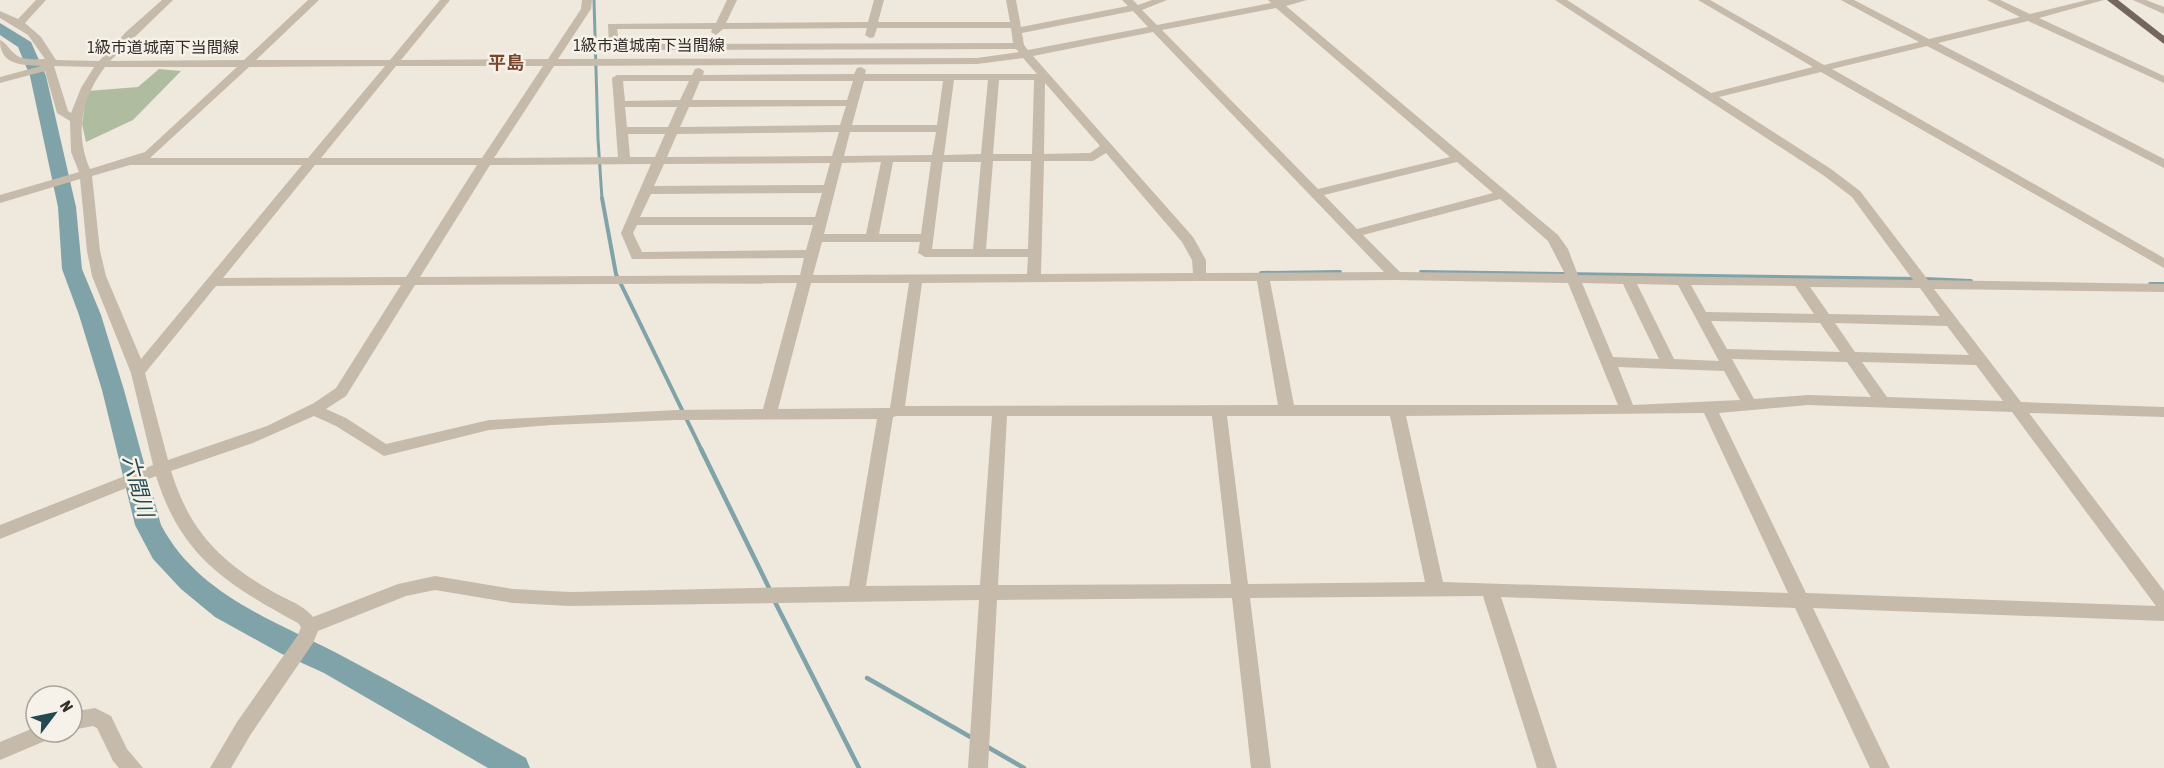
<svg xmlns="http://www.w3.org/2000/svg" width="2164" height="768" font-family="'Asap Condensed','Noto Sans JP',sans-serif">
  <rect width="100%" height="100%" fill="#efe8dd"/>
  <path fill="#b0bc9f" d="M159,69L181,71L133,120L86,142L82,124L87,91L138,87Z"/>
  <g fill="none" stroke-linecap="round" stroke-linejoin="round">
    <path stroke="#80a3a9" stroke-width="3" d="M594,0L598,139L602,199"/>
    <g stroke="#80a3a9" stroke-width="4">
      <path d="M602,198L616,274L702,451"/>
      <path d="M1421,272L1917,279"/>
      <path d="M1261,273L1340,272"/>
      <path d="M1925,279L1971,281"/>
      <path d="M2150,284H2164"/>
    </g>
    <g stroke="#80a3a9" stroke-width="4.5">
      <path d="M701,449L770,590"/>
      <path d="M774,600L859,768"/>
      <path d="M867,678L974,739"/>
      <path d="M986,746L1024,768"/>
    </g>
    <path fill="#80a3a9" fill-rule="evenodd" d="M0,23L31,42L46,76L76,207L82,269L101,315L124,390L161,525C199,597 279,622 346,658C407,690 466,725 526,758L530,768H488L324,673L280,653L215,617L181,589L153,559L135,525L102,390L79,315L62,269L58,207L30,76L18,47L0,35Z"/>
    <g fill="#c6baab" fill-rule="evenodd">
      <path d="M36,0H46L25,23L41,37L56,60L99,61L126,32L162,0H173L110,61L244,60L308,0H319L256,60H390L440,0H450L401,60L548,59L581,9L582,0H592L591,9L558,59L977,58L1019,52L1016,49L614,50L609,47L608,24L716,23L727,0H737L726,23L868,22L874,0H884L878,22H1010L1006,0H1016L1021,27L1128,6L1122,0H1133L1138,5L1152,0H1167L1142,10L1157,25L1271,3L1268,0H1307L1286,6L1558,235L1568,249L1578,275L1913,280L1852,197L1823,175L1555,0H1567L1711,93L1813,67L1698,0H1710L1824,65L1919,42L1841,0H1854L1929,39L2020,17L1987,0H2000L2030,14L2087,0H2104L2039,18L2164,76V83L2028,21L1938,43L2164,159V168L1927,46L1832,69L2164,258V268L1821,72L1719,97L1831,169L1860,191L1928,280L2164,284V292L1934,289L2021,402L2164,407V417L2029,413L2164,591V621L1813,608L1890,768H1870L1795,608L1501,597L1557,768H1537L1483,596L1250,598L1271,768H1251L1232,598L997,600L988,768H968L979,600L570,606L513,603L435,590L406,596L318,631L313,643L251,734L231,768H210L237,722L298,635L301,627L298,623C227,584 182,558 156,476L0,539V525L153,465L131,373L92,276L87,251L80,179L0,203V195L79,172L71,152L70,121L57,113L45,71L0,83V77L41,66C21,65 0,65 0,40C7,43 9,50 15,54C23,61 35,59 45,59L28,35L0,18V11L18,19ZM1276,8L1450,157L1318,189L1162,30ZM1133,11L1148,27L1028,50L1024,45L1022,33ZM867,28L865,35L870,38L874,37L877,28H1011L1013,43L619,44L617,29H712L711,32L716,35L723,29ZM1153,32L1384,272L1206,273V260L1193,237L1033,56ZM1023,58L1037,74H865L866,70L861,67L857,68L854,74L703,75L704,71L699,68L695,69L692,75H617L612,78L618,157L494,158L554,66L977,64ZM54,66L94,67L81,88L71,113L68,111ZM385,66L308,158H150L249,67ZM396,66H543L482,158H321ZM105,67H237L145,152L90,169C74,133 82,97 105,67ZM954,80H988L981,154L944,155ZM999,80H1034L1032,154H993ZM623,81H689L680,100L625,101ZM700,81H853L847,100H692ZM864,81H943L937,125H852ZM1045,83L1100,146L1090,153L1044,154ZM846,106L840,125L680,127L689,107ZM625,107H677L668,127H627ZM839,132L832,156L667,157L677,134ZM850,132H936L932,155L844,156ZM628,134H665L655,157H630ZM1106,153L1182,242L1192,260L1193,273L1041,274L1044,161H1093ZM993,161H1031L1028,249H986ZM881,162L866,234H824L842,163ZM893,162H931L921,234H879ZM943,162H981L973,249H932ZM1457,162L1493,193L1357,229L1324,195ZM830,163L824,185L654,186L664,164ZM651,164L621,233L632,259L804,258L800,275L420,277L490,165ZM130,165H302L141,359L106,276L100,251L92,176ZM315,165H477L406,277L223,278ZM822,193L815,217H640L651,194ZM1500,199L1548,241L1565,274L1400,272L1363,235ZM637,225H813L806,250L642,252L633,233ZM822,242H920L918,253L925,257H1028L1027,274L813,275ZM1396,280L1568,283L1618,405H1294L1270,281ZM1196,281H1257L1278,405L905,406L922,283ZM797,283L763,409L676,410L489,420L386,444L346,418L326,409L346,396L415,285ZM811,283H909L890,408L778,409ZM1582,283L1623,284L1659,359L1613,357ZM1637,284L1678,285L1719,361L1674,359ZM401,285L336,388L314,403L267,426L168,460L145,373L216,286ZM1691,285L1795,286L1814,314L1706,312ZM1810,287L1920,288L1940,316L1829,314ZM1711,321L1820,323L1840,352L1727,349ZM1835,323L1947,326L1969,355L1855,352ZM1732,359L1847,362L1871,397L1808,395L1754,399ZM1862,362L1976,365L2003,401L1887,397ZM1618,367L1724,371L1740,400L1633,405ZM1808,405L2012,412L2156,606L1806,593L1719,413ZM1704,413L1788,593L1443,582L1406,416ZM314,416L336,426L384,456L489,430L551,425L676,420L877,419L849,586L570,592L513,589L435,576L398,584L313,617C304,605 283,598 270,590C218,560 189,529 171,471L253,443ZM897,416H992L980,585L866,586L893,417ZM1007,416H1212L1231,584L998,585ZM1227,416H1390L1425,582L1248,584Z"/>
      <path d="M2133,0H2146L2164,7V14Z"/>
      <path d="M95,708L111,716L127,749L143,768H119L113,761L97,728L93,726L72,730V712Z"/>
      <path d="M36,727V732H55L52,738L0,760V742Z"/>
    </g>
    <path fill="#74665c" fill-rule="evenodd" d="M2107,0H2118L2164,36V44Z"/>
  </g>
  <g text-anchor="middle" stroke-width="5" stroke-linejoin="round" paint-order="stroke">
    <g font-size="16" fill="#342e29" stroke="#f7f2e9">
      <text x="649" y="51">1級市道城南下当間線</text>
      <text x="163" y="53">1級市道城南下当間線</text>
    </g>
    <g font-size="18" font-weight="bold" fill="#79462c" stroke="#f7f2e9">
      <text x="506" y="69">平島</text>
    </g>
    <g font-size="21" font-style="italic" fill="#244951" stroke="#f7f2e9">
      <text transform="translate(138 486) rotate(75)" y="7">六間川</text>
    </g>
  </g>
  <g transform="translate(54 714) rotate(58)"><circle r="28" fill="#f7f2e9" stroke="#a9a49c" stroke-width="1.5"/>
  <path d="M0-4.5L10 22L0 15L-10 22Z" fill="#244951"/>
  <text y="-9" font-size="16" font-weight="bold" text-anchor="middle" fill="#342e29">N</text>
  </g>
</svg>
